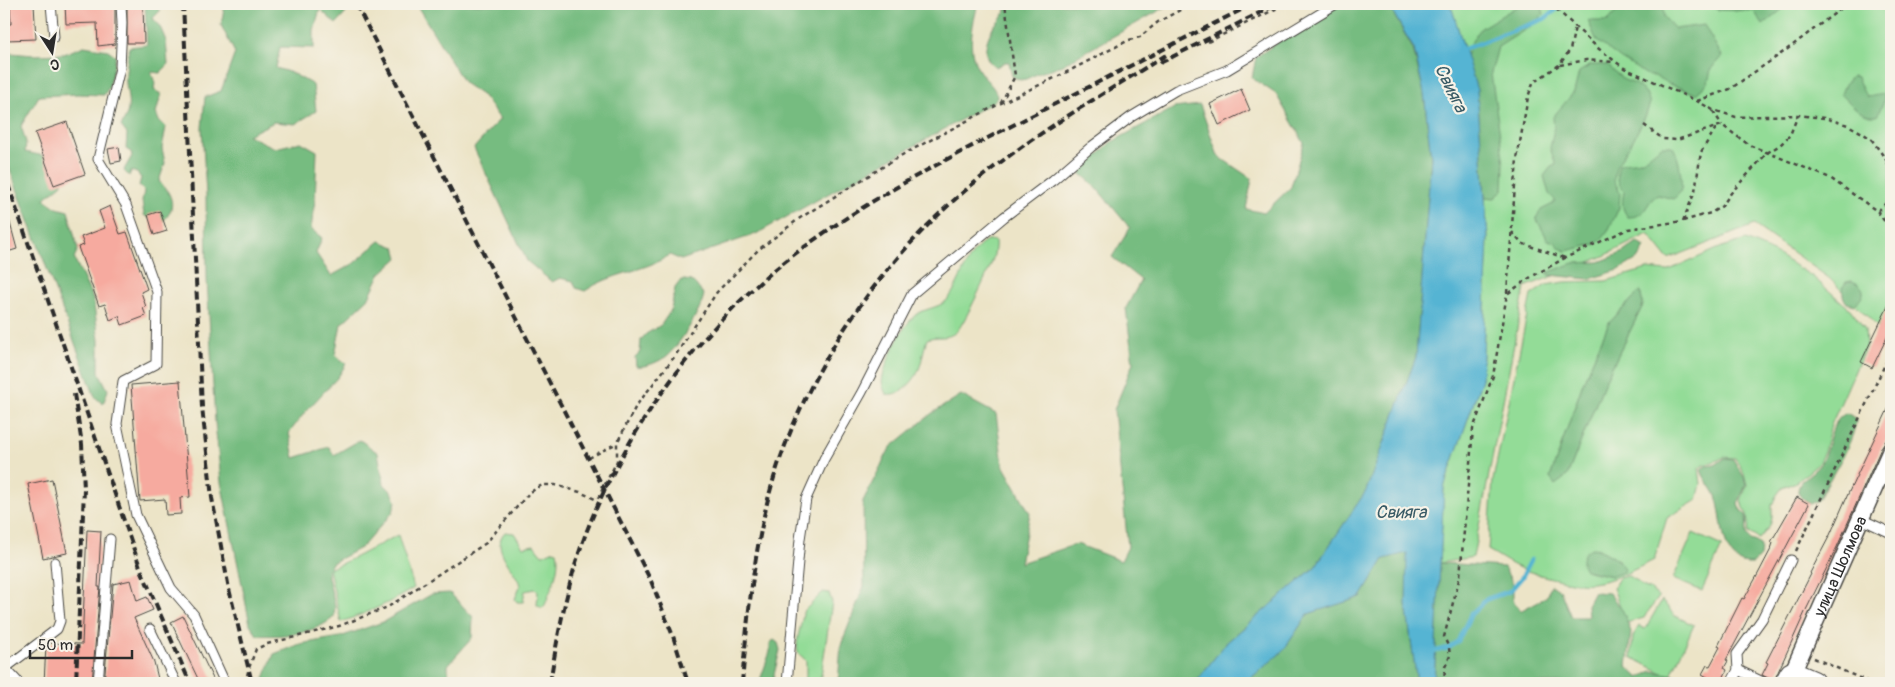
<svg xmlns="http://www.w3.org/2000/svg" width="1895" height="687" font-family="Pangolin,sans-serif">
  <rect width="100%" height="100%" fill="#f7f3e8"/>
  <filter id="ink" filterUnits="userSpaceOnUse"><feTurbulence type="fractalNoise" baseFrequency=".02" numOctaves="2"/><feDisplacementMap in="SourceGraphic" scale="10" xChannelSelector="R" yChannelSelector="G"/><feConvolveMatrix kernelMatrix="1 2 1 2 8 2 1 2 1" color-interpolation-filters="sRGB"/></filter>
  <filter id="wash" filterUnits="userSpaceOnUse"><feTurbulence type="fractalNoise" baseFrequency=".0096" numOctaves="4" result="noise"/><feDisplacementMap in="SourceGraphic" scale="20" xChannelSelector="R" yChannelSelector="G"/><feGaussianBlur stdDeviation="1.12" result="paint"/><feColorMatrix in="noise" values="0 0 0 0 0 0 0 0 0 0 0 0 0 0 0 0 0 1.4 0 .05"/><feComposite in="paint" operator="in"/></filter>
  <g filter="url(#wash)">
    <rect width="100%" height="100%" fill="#ece4c7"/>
    <g fill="#93dc97" stroke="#5f8461" fill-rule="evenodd">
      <path d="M1448,4H1891V333L1888,337L1829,278L1754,225L1668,259L1648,234L1602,257L1525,287L1473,557L1440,563L1444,487L1482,379L1488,238L1477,90L1452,9Z"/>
      <path d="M990,240L995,241C996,249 993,260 990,267C986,277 962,328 956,332C947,340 937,335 927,339C920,360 923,374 904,389C899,393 892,395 886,394C883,388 881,382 883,376C887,359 903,323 918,313C928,308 942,307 949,298C962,280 968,247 990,240Z"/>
      <path d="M1746,240L1775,253L1813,277L1850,309L1865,329L1866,346L1831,425L1824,452L1818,464L1798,481L1782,488L1776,496L1772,505V518L1770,526L1759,539L1749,533L1747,514L1743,508L1741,500L1747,485L1744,473L1735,458L1724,457C1714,463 1708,462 1699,468L1701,484L1697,500L1667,518L1654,560C1634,570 1615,580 1593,583C1578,586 1537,575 1522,569C1510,564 1499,556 1488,550L1493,480L1531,295L1546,285L1565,282L1606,281L1647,269L1667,271L1722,247ZM1640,291L1643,305L1605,381L1567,476L1550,478L1583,383L1609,323ZM1597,548L1620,561L1612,576L1588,571Z"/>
      <path d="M505,532L514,533L523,547L534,545L541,554L543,555L554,550L557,551C561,569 551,588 545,605L542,608L537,605L538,591L535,589L525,591L523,602H517L515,599L520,586L519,582C513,568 490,547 505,532Z"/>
      <path d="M1693,533L1722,546L1702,591L1673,579Z"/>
      <path d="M398,535L414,588C390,603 367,613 341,622L329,569L356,557Z"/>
      <path d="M1628,576L1636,580L1642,586L1650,589L1659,597C1654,605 1648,610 1644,618L1626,623L1613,588L1619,578Z"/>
      <path d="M823,592L829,593L832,602L821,676L816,683H806V661C804,658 802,657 800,655C792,647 803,623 803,612Z"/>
      <path d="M1662,600L1675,616L1694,625L1670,677L1631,657L1633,636L1639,626L1645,629Z"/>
    </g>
    <g fill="#76bc80" stroke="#507456">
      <path d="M145,4H154L160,11L153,18L161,29L166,41L168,65L160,73L151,72L155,82L154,90L161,94L156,113L159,121L166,127L162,148L165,163L159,181C162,186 167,189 169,194C175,206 170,215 161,223L151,220L144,215L142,201L144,191L139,186L141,178L137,173L131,171L129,176L124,171L125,168L132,156L131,152L126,149L127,134L121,126C132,108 128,102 126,83C125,72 128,59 129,47L147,45Z"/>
      <path d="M225,4H341L346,13L336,24L320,9L314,30V48L280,47L276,68L292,73L313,85L316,111L295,124L274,122L248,135L275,148L301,142L317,151L315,200L311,229L322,238L316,253L331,276L353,264L380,241L395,247L398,258L380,274L368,299L341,324L335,355L346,364L338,377L306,411L289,433L294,458L329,447L334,455L360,440L378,453L384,484L392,492L396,501L393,512L362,547L332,563L328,570V577L335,606L334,617C315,634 282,637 257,635L250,624L221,482L215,422L207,279L206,194L202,128L205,97L221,91L235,53L221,25Z"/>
      <path d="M416,4H978C972,27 966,51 980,72C986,81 997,88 997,98L993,102L756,234L681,260L670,255C643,272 610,273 585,291L576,288L573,281L560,278L552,282L527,261L474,148L500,119L483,96L464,83Z"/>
      <path d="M1007,4H1171L1062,65L1037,74L1026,79L1020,80L1012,76L1009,62H1005L996,67C981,59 985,41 993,28C998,19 1007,15 1007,4Z"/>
      <path d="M1336,4H1388L1413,49L1424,93L1431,158L1416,357L1366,491L1315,567L1226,643L1195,683H838L841,645L864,586L863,501L890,448L931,414L961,395L996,414L1003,465L1030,513L1020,563L1077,544L1121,561L1128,547L1114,410L1133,363L1126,308L1141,280L1112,257L1130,228L1094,185L1080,173L1110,143L1174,108L1200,105L1218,156L1252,179L1246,209L1264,213L1291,187L1304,143L1276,94L1252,78L1256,57Z"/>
      <path d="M1521,4H1541L1544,14L1531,26L1498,47L1491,73L1504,164L1503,190L1495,198L1485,197L1477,90L1466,57L1470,44L1481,28Z"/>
      <path d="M1610,4H1663L1664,17L1675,29L1704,25L1722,56L1711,69L1708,83L1696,94L1669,84L1655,76H1649L1621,59L1597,41L1588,21H1608L1617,11Z"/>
      <path d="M1706,4H1782L1784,8L1763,25L1754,11L1718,10Z"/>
      <path d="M84,46L108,50L116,56L109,87L104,95L78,94L39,96L21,126L26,142L25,152L59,159L62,184L44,199L57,208L68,211L78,249L74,258L93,299L99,340V372L108,390L103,404L95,397L4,154V58L11,53L33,55L64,54Z"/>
      <path d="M1591,65H1607L1624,80L1635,84L1646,93L1650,103L1646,115L1633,140L1616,167L1614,180L1620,193L1619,208L1607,233L1596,244L1566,251L1560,248L1555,242L1548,240L1536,218L1541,210L1553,204L1555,200L1549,194L1544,176L1551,167L1556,165L1550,148L1554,129L1553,117L1574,92L1579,72Z"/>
      <path d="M1852,76L1857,77L1863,91L1868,97L1883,94L1885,99L1877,116C1862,118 1851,104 1841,94L1845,84Z"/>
      <path d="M1662,146H1672C1678,152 1683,180 1681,189C1680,194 1677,196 1673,199L1658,195C1644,202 1649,217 1628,217C1621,208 1622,203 1624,191C1617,183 1616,175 1619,165C1627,161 1633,163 1640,161C1648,158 1655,150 1662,146Z"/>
      <path d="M1637,242L1645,247L1639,258L1619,270L1589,279L1550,275L1547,273L1574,263L1599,262L1622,253Z"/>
      <path d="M681,280C698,280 694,286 704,294C702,309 680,344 668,355C661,361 645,368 636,366L635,357L640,352L641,340L646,334L661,325L671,310L675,288Z"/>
      <path d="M1852,281C1867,287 1866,296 1854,305L1847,303C1842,297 1841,289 1846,282Z"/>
      <path d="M1640,291L1643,305L1605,381L1567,476L1555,485L1550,478L1583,383L1609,323Z"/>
      <path d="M1847,413L1856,419C1855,442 1829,479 1818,500L1810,504C1806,502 1797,495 1798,490C1800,478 1814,473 1820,464C1831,448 1828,421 1847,413Z"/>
      <path d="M1725,458L1733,459L1744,477L1746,485L1738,503L1740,509L1746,515L1747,534L1750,540L1756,542L1761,546L1760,557L1753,564C1719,567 1724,517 1716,496C1712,486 1703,479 1701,469L1706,466L1715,465Z"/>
      <path d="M1592,548C1601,548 1622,561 1625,569L1624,572L1612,576L1585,570C1579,561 1582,552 1592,548Z"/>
      <path d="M1408,552L1406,604L1417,683H1245L1283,651L1308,614L1361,597L1384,559Z"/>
      <path d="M1440,563L1504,567L1513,584V600L1520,611L1546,597L1551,585L1560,590L1571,617H1588L1587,605L1594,592L1609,593L1623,611L1631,632L1627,667L1639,678L1652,671L1679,676L1683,683H1434Z"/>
      <path d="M450,593L473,617L472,638L448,665V683H266L264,678L274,654L300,644L340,637L383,622L432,594Z"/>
      <path d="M774,640L778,643L780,650L772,683H759L770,652V643Z"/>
    </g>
    <path fill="#54b4d3" stroke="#40707f" d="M1388,4H1448L1452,9L1477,90L1488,238L1482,379L1444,487L1434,683H1417L1406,604L1407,553L1384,559L1361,597L1308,614L1283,651L1245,683H1195L1226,643L1315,567L1366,491L1416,357L1431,158L1424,93L1414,49Z"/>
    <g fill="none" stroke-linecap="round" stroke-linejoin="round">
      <g stroke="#54b4d3" stroke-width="4.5">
        <path d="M1464,49L1544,19L1564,4"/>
        <path d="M1431,652L1449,648L1458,641L1471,614L1487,599L1510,591L1522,577L1531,560"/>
      </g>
    </g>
    <g id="blocks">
      <g fill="#f6aa9f">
        <path d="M10,4H34L36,39L6,40L5,24H11Z"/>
        <path d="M65,4H115V44L98,46L97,23L66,24Z"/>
        <path d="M127,4H143L144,43H127Z"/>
        <path d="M1241,89L1250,110L1219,125L1210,104Z"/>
        <path d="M67,122L85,174L54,185L35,133Z"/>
        <path d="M119,147L121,161L111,163L108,149Z"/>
        <path d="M110,206L120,234L127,232L147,289L141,292L146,307L143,308L146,316L122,325L119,316L110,320L105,304L99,306L78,247L84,245L81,237L105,228L99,211Z"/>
        <path d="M160,211L167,231L154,235L148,215Z"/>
        <path d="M4,212H7L17,249L4,253Z"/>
        <path d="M1891,300V329L1872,368L1861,362Z"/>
        <path d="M180,381L190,497L180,498L181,514L166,515L165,499L140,501L131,385Z"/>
        <path d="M1891,403V433L1882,446L1837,547L1806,610L1773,683H1771L1770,679L1762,675L1768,663L1766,662L1811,574L1810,573L1830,535L1848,494Z"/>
        <path d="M52,479L67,553L43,558L28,484Z"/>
        <path d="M1797,497L1809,504L1726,660L1728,661L1724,668L1727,670L1721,683H1706L1709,678L1702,674L1707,665L1710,666L1720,647L1718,646L1742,598L1744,599L1758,574L1771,549L1773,543L1771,542Z"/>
        <path d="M87,530L101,531L98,587H100L92,683H44L46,645L49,643L82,644Z"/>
        <path d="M131,580L137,601L147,597L153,610L134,618L154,662L159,683H104L113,584Z"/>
        <path d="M183,616L215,683H200L171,622Z"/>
      </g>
    </g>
  </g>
  <g filter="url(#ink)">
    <use href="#blocks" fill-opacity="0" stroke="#484742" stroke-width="1"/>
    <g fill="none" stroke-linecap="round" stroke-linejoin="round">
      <defs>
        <g id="lane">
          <path d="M51,4L54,37"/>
          <path d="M121,4L122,23L120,68L98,159L126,205L157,292L156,364L123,381L117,424L136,515L171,588L194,615L225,683"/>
          <path d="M1861,519L1891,533"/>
          <path d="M150,629L176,683"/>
          <path d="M5,668L19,683"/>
          <path d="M4,669L57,629L60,621L55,562"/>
          <path d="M1738,670L1737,654L1762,619L1791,560"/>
          <path d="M98,683L110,539"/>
          <path d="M787,683L800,539L806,499L824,459L862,392L912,294L1004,217L1053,180L1091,147L1131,117L1176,90L1227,70L1336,4"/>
          <path d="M1731,683L1738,670L1765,683"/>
        </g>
        <g id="street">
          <path id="s1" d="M1792,674L1891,450"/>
        </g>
        <path id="secondary" d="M1787,683L1792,674L1813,683"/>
      </defs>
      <use href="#lane" stroke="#484742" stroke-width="11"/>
      <use href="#street" stroke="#484742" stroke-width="19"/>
      <use href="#secondary" stroke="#484742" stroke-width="26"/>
      <g stroke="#484742" stroke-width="2.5" stroke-dasharray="4 4" stroke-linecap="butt">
        <path d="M1551,4L1599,49L1624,68L1697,101L1713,110L1736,117L1798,115L1824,118L1848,125L1864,134L1872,140L1887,161L1891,162"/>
        <path d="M1208,42L1286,4"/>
        <path d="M1560,65L1586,60L1614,62"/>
        <path d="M1697,101L1730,89L1785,51L1847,4"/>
        <path d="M1001,103L1015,76L1005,4"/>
        <path d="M1713,111L1722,125"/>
        <path d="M1644,125L1663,139L1677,140L1722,125L1749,145L1830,178L1877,211L1891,230"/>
        <path d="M1887,161L1891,175"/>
        <path d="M1878,211L1886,203L1891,195"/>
        <path d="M1683,221L1695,191L1701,152L1716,128"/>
        <path d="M1512,232L1521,243L1565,258"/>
        <path d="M1507,293L1517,159L1528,97L1533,83L1559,65L1570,50L1575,27"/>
        <path d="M589,458L617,443"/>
        <path d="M1796,551L1891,352"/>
        <path d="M1814,658L1871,683"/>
        <path d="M245,683L249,668L256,649L267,644L339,626L388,607L486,543L529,493L542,485H555L580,492L597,500L617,461V443L636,406L675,356L717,292L758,250L800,218L902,155L1001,103L1065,73L1129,40L1140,37L1158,22L1191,4"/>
        <path d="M1444,683L1445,667L1450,656L1449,648L1444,637L1460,576L1473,429L1493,376L1507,294L1531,277L1565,258L1628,229L1683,221L1711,213L1722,206L1731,193L1767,153L1780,145L1790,135L1798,115"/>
      </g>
      <use href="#lane" stroke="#fff" stroke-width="9"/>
      <use href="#street" stroke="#fff" stroke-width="16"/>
      <use href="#secondary" stroke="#fff" stroke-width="24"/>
      <g stroke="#2b2b2b" stroke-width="4" stroke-dasharray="8 4" stroke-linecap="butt">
        <path d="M183,4L202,407L212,498L229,589L252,683"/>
        <path d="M356,4L651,581L673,636L688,683"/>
        <path d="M1160,63L1277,4"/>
        <path d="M4,173L140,567L190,683"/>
        <path d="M74,394L82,444L84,489L76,683"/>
        <path d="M550,683C558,632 568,581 586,533C629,422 710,314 807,245C877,194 954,155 1031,116C1105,79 1179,41 1253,4"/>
        <path d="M742,683C748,612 755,534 778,465C819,345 899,237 1001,162C1053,123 1111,89 1166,55"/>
      </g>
    </g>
  </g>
  <g text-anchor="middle" stroke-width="4.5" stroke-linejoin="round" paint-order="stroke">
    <g font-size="16" fill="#2b2b2b" stroke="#f7f3e8">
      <text dy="6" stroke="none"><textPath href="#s1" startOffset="118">улица Шолмова</textPath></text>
    </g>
    <g font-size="18" font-style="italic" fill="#395b66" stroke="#f7f3e8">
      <text transform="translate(1451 88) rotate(64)" y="6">Свияга</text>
      <text x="1401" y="518">Свияга</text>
    </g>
  </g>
  <rect width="1895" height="687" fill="none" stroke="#f7f3e8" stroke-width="20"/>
  <g transform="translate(52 52) rotate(168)" stroke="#f7f3e8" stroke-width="4" paint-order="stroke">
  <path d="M0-4L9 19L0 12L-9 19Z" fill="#2b2b2b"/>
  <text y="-8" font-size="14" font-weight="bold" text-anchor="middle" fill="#2b2b2b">С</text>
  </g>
  <path d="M30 650v8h102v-8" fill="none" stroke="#2b2b2b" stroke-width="2.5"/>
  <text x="38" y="650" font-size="15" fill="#2b2b2b" stroke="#f7f3e8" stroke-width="4" paint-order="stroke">50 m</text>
</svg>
